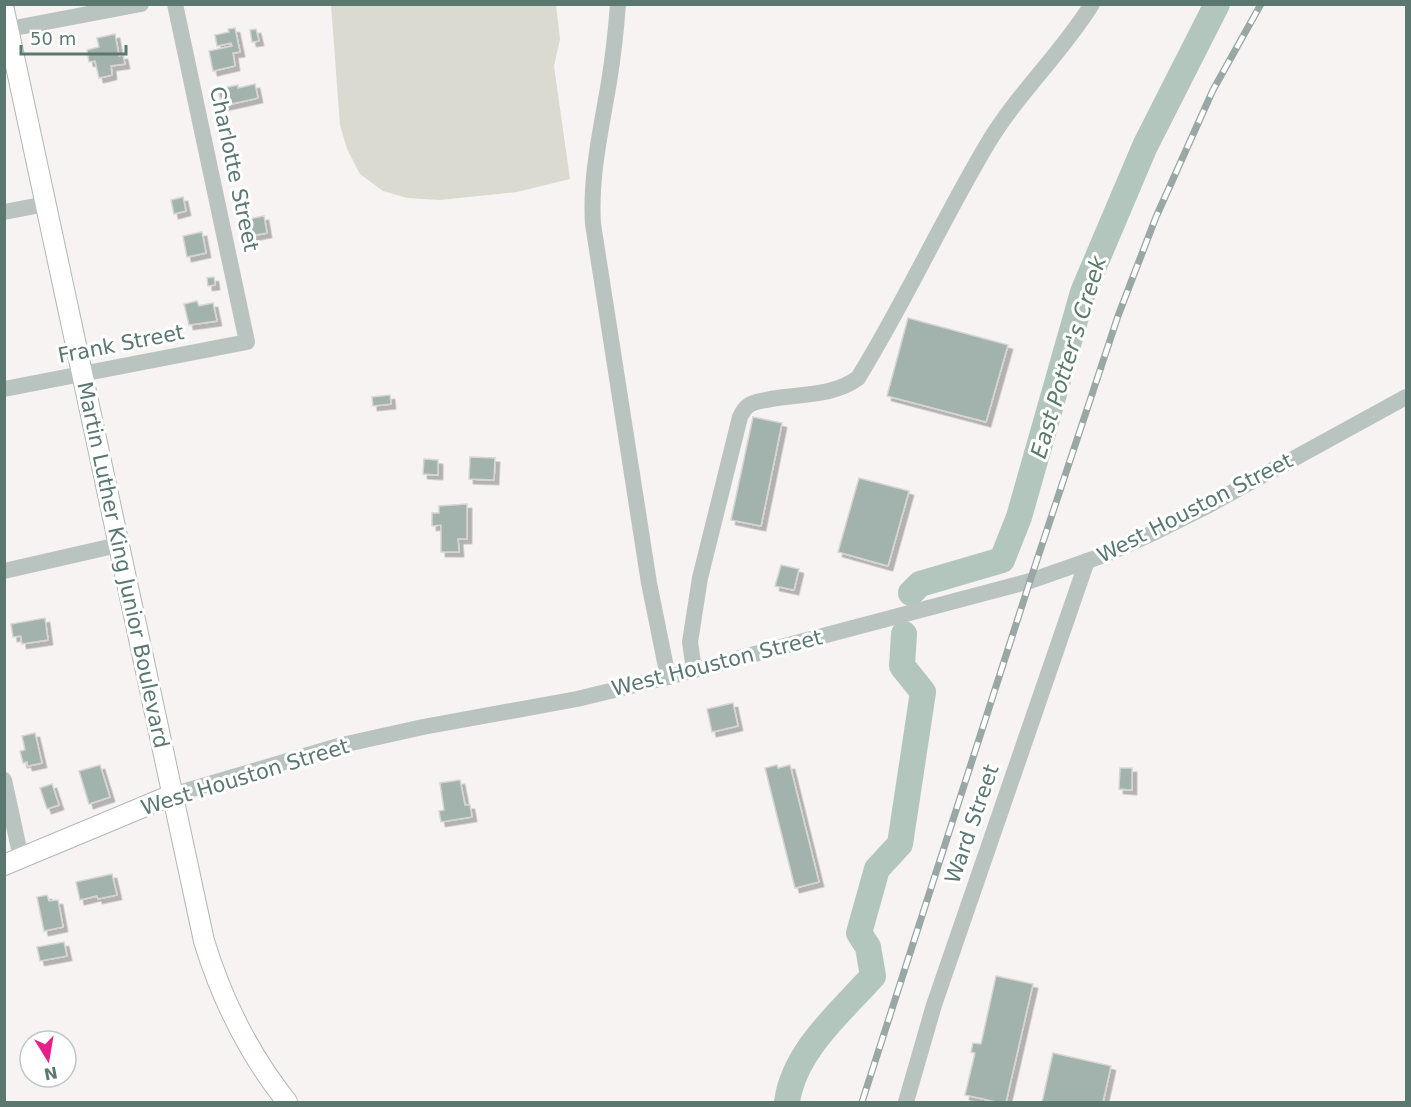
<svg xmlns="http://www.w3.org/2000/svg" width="1411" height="1107" font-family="'DejaVu Sans',sans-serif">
  <defs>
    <filter id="shadow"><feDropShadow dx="4.5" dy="4.5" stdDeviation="0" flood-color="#0004"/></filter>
  </defs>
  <rect width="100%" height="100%" fill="#f6f3f2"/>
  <path fill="#dbdad1" d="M331,5H556L560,39L554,66L570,179L517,192L440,200L407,198L383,191L360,174L347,149L340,125Z"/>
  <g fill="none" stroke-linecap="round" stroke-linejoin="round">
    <g stroke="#b3c6bd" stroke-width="26">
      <path d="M911,593L920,584L1002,560L1019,517L1083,292L1145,146L1217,4"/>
      <path d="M787,1102C794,1051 840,1013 873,976L868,947L859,933L877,869L900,844L923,692L902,666L904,634"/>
    </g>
  </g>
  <g fill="#a2b2ad" stroke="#d7d5d4" stroke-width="1.5" filter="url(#shadow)">
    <path d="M235,28L240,52L233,53L235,66L213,71L209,51L232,46L231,43L217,46L215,35L229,32L228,29Z"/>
    <path d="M256,29L259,41L252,42L250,30Z"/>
    <path d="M115,34L119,56L123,55L125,64L111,66L112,75L99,78L95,61L89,62L87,50L99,47L97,38Z"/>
    <path d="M255,84L258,98L222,106L218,89L238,85V88Z"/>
    <path d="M183,197L186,211L174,214L171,200Z"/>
    <path d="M264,216L267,233L246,237L244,220Z"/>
    <path d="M202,232L206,253L187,257L183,236Z"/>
    <path d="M214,277L215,285L208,286L207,278Z"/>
    <path d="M197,301L199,306L213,303L217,321L189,325L184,304Z"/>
    <path d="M908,318L1008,345L986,422L887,396Z"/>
    <path d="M390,395L391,404L373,406L372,397Z"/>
    <path d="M753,417L782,423L761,526L731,520Z"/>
    <path d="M470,457L495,458L494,480L469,479Z"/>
    <path d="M424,459L438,460V475L423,474Z"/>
    <path d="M859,478L909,491L888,566L838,552Z"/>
    <path d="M467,504V539H458L459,552H441V525L432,526V513H439V506Z"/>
    <path d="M781,565L799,569L794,590L775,586Z"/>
    <path d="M45,618L48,640L22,644L21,636L13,637L11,624Z"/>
    <path d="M733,703L738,726L712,732L707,709Z"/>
    <path d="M35,733L42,763L28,766L27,762L23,763L20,751L25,750L22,736Z"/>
    <path d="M100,765L110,797L89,804L79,771Z"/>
    <path d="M777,765L778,768L790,765L819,882L795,888L765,768Z"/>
    <path d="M1120,768H1132V790L1119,789Z"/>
    <path d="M460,780L465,805H470L472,817L441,822L439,811L444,810L440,783Z"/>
    <path d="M52,784L59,805L47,809L40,788Z"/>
    <path d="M112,874L117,895L98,899L97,896L80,900L76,882Z"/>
    <path d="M47,895L49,901L58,900L63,927L44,931L37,897Z"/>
    <path d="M64,942L67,956L40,961L37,947Z"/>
    <path d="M996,976L1033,984L1006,1102H996L965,1095L975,1053L971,1052L973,1043L981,1044Z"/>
    <path d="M1053,1053L1111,1066L1103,1102H1042Z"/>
  </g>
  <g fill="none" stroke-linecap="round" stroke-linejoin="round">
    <defs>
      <g id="major">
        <path d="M4,10L204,941C222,1000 249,1054 287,1102"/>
        <path d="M4,865L172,795"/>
      </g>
    </defs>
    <use href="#major" stroke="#adb8b4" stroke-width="22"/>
    <g stroke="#b9c3c0" stroke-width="16">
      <path d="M618,4C616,31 613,57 609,82C601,130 590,176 593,224L649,583L668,677"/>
      <path d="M4,30L141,4"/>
      <path d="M4,212L46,204"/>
      <path d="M4,389L247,342L175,4"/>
      <path d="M4,571L118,545"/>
      <path d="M694,670L690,642L700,578L740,417C742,413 745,408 748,406C754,401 764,401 771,399C800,394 834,396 858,378C905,302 942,220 988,143C1018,93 1061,54 1092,4"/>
      <path d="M4,780L21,858"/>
      <path d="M172,795L342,745L423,727L577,699L668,677L1030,581L1107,554L1153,533L1209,505L1406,397"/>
      <path d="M906,1102L934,1005L1087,561"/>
    </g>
    <use href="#major" stroke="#fff" stroke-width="20"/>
    <defs>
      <path id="rail" d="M862,1102L1030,581L1118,316L1156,217L1213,90L1261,4"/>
    </defs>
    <use href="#rail" stroke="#99a8a4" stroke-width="7"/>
    <use href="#rail" stroke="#fff" stroke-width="4.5" stroke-dasharray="14" stroke-linecap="butt"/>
  </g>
  <g text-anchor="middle" stroke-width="6" stroke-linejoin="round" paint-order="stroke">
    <g font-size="21" fill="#5b7870" stroke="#fff">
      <text transform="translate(234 169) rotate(78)" y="7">Charlotte Street</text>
      <text transform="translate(121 344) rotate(-11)" y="7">Frank Street</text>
      <text transform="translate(1195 508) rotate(-27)" y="7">West Houston Street</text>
      <text transform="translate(123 565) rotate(78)" y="7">Martin Luther King Junior Boulevard</text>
      <text transform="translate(717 663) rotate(-14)" y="7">West Houston Street</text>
      <text transform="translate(245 777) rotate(-17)" y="7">West Houston Street</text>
      <text transform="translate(972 824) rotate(-71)" y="7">Ward Street</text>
    </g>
    <g font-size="22" font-style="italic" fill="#5a7a6a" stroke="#fff">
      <text transform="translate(1068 357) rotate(-73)" y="8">East Potter's Creek</text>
    </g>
  </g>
  <rect width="1411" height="1107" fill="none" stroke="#5b7870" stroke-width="12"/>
  <g transform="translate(48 1059) rotate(169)"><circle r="28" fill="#ffffff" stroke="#bdc9c6" stroke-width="1.5"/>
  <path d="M0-4.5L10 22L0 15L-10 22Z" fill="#e81f88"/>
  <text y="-9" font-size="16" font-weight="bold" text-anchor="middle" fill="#5b7870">N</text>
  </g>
  <path d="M21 45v9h105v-9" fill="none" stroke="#5b7870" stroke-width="3"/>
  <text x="30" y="45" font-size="18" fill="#5b7870" stroke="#ffffff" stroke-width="4.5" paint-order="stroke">50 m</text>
</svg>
